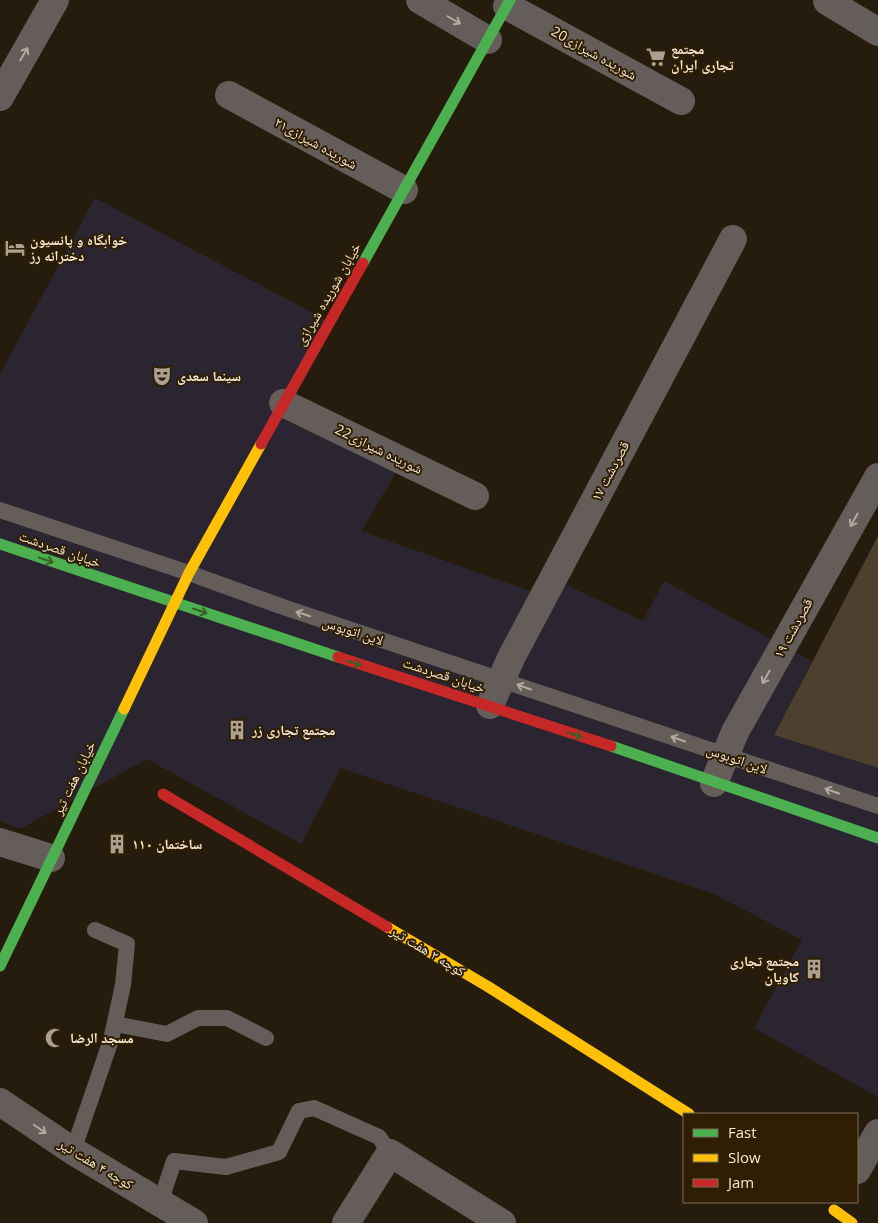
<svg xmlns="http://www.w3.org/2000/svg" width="878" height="1223" font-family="'Open Sans','Noto Naskh Arabic',sans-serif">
  <rect width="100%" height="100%" fill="#261c0e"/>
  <path fill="#2b2531" d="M95,198L334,324L291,405L402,463L361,531L552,599L560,582L643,621L664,581L812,661L774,735L878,768V1097L754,1028L802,940L714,894L341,768L301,844L147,759L20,829L0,821V374Z"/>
  <path fill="#4e402f" d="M878,536V768L774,735Z"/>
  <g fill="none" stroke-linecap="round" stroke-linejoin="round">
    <g stroke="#645d5a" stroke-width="16">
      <path d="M0,510L189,573L286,608L878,806"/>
      <path d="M115,1024L167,1034L198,1018H227L266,1038"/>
      <path d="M73,1151L111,1040L123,985L127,944L95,930"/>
      <path d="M160,1203L174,1161L226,1167L279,1152L299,1111L314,1108L379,1137L390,1153"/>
    </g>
    <g stroke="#645d5a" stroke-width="28">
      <path d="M420,0L488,40"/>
      <path d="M827,1L878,32"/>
      <path d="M507,6L681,101"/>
      <path d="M229,95L404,190"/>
      <path d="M0,97L55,0"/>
      <path d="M283,403L475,496"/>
      <path d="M490,705L511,658L733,239"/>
      <path d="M714,783L735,732L878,477"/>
      <path d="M0,842L51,858"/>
      <path d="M0,1102L73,1151L194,1223"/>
      <path d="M857,1170L878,1133"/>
      <path d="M346,1223L390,1153L502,1223"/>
    </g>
    <g stroke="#4caf50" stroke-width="11">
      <path d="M363,263L510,0"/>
      <path d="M0,544L338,657"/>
      <path d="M611,746L878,838"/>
      <path d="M0,966L124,709"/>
    </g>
    <g stroke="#ffc107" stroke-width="11">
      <path d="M124,709L189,573L261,444"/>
      <path d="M387,927L487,986L689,1114"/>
      <path d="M834,1210L852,1223"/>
    </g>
    <g stroke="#c62828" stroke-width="11">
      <path d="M261,444L363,263"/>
      <path d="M338,657L611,746"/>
      <path d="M163,794L387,927"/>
    </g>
  </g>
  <defs><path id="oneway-shaft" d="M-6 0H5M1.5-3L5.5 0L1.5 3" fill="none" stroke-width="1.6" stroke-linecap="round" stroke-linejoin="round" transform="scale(1.25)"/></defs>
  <g stroke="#b3a99f">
    <use href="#oneway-shaft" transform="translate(454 20) rotate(30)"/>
    <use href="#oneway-shaft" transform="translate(24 54) rotate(-60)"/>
    <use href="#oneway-shaft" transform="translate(854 520) rotate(119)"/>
    <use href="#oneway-shaft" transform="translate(303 614) rotate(-162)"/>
    <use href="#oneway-shaft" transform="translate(766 677) rotate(119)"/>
    <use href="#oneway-shaft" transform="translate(524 687) rotate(-161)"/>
    <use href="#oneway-shaft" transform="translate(678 739) rotate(-161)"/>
    <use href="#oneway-shaft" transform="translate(832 791) rotate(-161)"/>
    <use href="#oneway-shaft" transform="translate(40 1129) rotate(35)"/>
  </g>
  <g stroke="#3d5f26">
    <use href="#oneway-shaft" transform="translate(46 560) rotate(19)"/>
    <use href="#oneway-shaft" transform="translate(200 611) rotate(19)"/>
    <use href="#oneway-shaft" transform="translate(354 663) rotate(18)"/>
    <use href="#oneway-shaft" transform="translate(575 735) rotate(19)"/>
  </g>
  <defs>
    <symbol id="supermarket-bare" viewBox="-9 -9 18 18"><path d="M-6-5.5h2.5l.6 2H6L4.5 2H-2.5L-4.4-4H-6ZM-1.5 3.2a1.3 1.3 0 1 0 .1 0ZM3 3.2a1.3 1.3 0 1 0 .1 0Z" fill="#aba091" stroke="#301e03" stroke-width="2.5" paint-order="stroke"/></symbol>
    <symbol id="hotel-bare" viewBox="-9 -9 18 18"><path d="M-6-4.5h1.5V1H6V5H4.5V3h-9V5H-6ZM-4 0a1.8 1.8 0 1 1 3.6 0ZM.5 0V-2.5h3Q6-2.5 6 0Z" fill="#aba091" stroke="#301e03" stroke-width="2.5" paint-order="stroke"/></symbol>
    <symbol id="theatre-bare" viewBox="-9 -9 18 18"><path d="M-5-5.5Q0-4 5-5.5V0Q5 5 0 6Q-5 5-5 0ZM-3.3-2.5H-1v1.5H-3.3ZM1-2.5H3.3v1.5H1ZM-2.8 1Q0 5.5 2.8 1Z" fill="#aba091" stroke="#301e03" stroke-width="2.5" paint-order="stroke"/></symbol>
    <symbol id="building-bare" viewBox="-9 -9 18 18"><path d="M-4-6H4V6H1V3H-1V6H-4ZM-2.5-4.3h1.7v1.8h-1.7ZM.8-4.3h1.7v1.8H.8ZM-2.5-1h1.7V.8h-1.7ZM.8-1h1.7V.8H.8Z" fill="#aba091" stroke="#301e03" stroke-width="2.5" paint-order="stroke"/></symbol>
    <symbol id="mosque-bare" viewBox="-9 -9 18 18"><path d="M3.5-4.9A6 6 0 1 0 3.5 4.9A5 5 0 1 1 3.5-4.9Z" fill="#aba091" stroke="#301e03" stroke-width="2.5" paint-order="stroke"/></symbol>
  </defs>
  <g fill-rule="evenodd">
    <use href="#supermarket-bare" x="642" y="43" width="28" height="28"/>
    <use href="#hotel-bare" x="1" y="234" width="28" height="28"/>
    <use href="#theatre-bare" x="148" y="362" width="28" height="28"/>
    <use href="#building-bare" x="223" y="716" width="28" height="28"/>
    <use href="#building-bare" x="103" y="830" width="28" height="28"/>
    <use href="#building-bare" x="800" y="955" width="28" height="28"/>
    <use href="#mosque-bare" x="41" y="1024" width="28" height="28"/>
  </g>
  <g text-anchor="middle" stroke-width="4" stroke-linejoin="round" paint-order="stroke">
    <g font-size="14" font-weight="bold" fill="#f3e7d7" stroke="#301e03" text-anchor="start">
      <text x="671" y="54">مجتمع<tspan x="671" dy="16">تجاری ایران</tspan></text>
      <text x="30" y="245">خوابگاه و پانسیون<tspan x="30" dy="16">دخترانه رز</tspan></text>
      <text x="177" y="381">سینما سعدی</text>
      <text x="252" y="735">مجتمع تجاری زر</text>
      <text x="132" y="849">ساختمان ۱۱۰</text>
      <text x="799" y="966" text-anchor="end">مجتمع تجاری<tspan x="799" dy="16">کاویان</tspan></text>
      <text x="70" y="1043">مسجد الرضا</text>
    </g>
    <g font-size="14" fill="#f3e7d7" stroke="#301e03">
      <text transform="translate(594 53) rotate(29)" y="5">20شوریده شیرازی</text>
      <text transform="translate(316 143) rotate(29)" y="5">شوریده شیرازی۲۱</text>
      <text transform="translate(328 294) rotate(-60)" y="5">خیابان شوریده شیرازی</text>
      <text transform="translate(379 449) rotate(26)" y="5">22شوریده شیرازی</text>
      <text transform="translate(610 471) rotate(-62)" y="5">قصردشت ۱۷</text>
      <text transform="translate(60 549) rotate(19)" y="5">خیابان قصردشت</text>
      <text transform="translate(793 628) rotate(-61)" y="5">قصردشت ۱۹</text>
      <text transform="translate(353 631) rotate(18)" y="5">لاین اتوبوس</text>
      <text transform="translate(444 675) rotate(18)" y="5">خیابان قصردشت</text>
      <text transform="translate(737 759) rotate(19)" y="5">لاین اتوبوس</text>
      <text transform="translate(74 778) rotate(-64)" y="5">خیابان هفت تیر</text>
      <text transform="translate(428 951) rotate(31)" y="5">کوچه ۲ هفت تیر</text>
      <text transform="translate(96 1164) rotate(31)" y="5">کوچه ۴ هفت تیر</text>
    </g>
  </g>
  <rect x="683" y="1113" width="175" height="90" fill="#301e03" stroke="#7e6e58"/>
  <rect x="693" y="1129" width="25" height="8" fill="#4caf50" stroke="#7e6e58"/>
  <text x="728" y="1138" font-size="15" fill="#f3e7d7">Fast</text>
  <rect x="693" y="1154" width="25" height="8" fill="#ffc107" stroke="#7e6e58"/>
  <text x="728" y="1163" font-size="15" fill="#f3e7d7">Slow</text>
  <rect x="693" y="1179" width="25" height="8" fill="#c62828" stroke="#7e6e58"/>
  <text x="728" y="1188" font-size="15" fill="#f3e7d7">Jam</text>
</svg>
